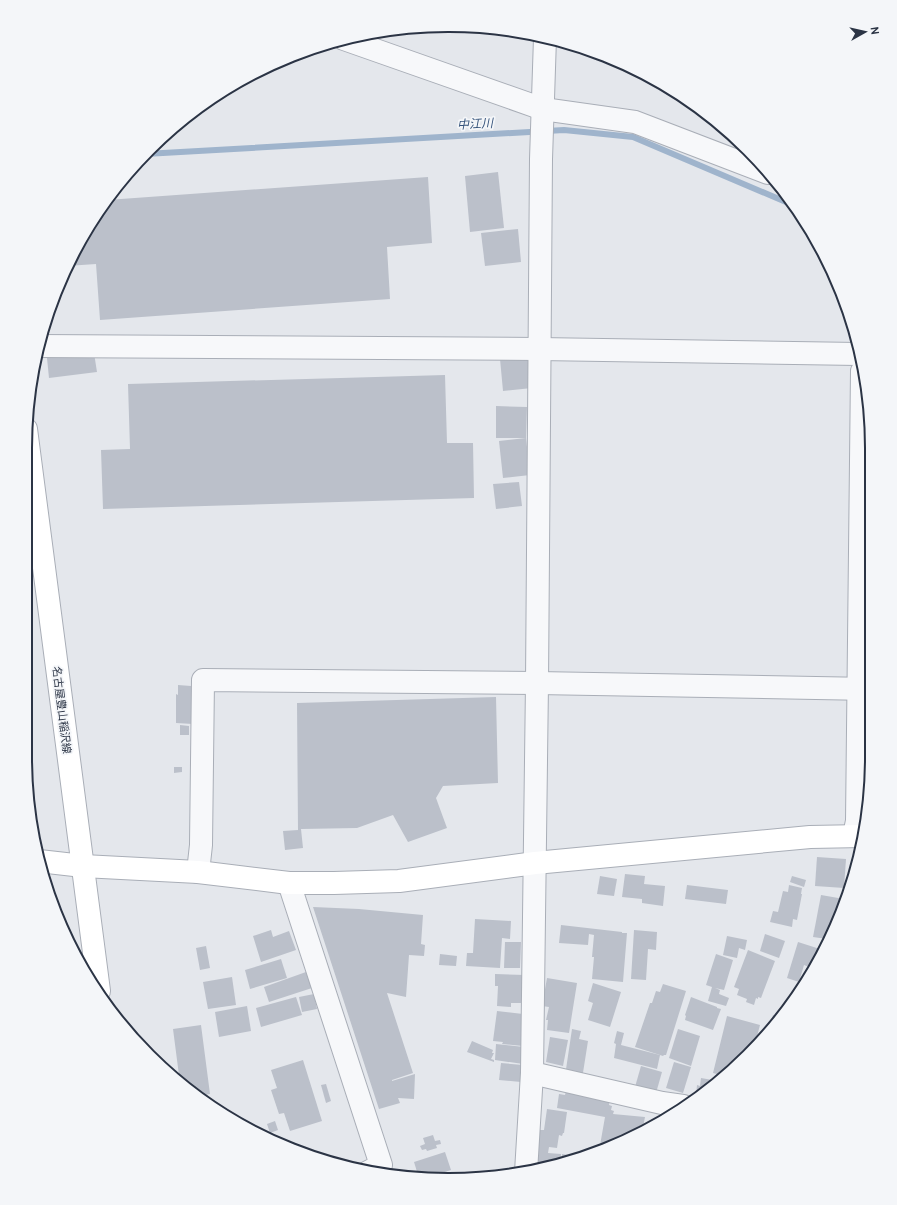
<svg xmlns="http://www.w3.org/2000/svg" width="897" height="1205" font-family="Overpass,'Noto Sans JP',sans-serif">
  <rect width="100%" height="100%" fill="#e4e7ec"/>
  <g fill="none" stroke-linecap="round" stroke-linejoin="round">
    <path stroke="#9fb4cc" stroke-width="6" d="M145,154L564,130L633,137L793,205"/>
  </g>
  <g fill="#bbc0ca">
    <path d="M498,172L504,228L470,232L465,176Z"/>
    <path d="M428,177L432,243L387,247L390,299L100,320L96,264L67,266L69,261L97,213L107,200Z"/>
    <path d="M518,229L521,262L485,266L481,233Z"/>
    <path d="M94,353L97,372L49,378L47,358Z"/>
    <path d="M529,356L532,388L503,391L500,359Z"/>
    <path d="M445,375L447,443H473L474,498L103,509L101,450L130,449L128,384Z"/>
    <path d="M496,406L527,407L526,438H496Z"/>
    <path d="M526,438L530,475L503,478L499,441Z"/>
    <path d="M519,482L522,506L496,509L493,484Z"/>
    <path d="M178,685L191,686L194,689L193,724L176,723V694L178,695Z"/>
    <path d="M496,697L498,783L443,786L436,798L447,828L408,842L393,815L357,828L301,829L303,848L285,850L283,831L298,830L297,703Z"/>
    <path d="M180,725L189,726V735H180Z"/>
    <path d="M174,767H182V772L174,773Z"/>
    <path d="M817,857L846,859L844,888L815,886Z"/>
    <path d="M625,874L645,876L644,884L665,886L663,906L642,903V899L622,897Z"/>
    <path d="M600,876L617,879L614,896L597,894Z"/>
    <path d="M792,876L806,880L804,887L790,882Z"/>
    <path d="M687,885L728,890L726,904L685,899Z"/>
    <path d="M789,885L802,888L801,894H802L797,920L793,919L792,927L770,922L773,911L778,912L783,891L788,892Z"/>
    <path d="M821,895L844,899L827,939L813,937Z"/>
    <path d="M313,907L359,909L423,915L421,944L425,945L424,956L409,955L406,997L387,993L413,1073L392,1080V1081L415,1074L414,1099L398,1098L400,1103L379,1109Z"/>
    <path d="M475,919L511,921L510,939L502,938L500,968L466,966L467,953H473Z"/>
    <path d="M561,925L622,932V933H627L623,982L592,979L594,957H592L594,935L589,934L588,945L559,943Z"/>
    <path d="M271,930L273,937L289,931L296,950L261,962L253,936Z"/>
    <path d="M634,930L657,932L656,950L648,949L646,980L631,979Z"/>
    <path d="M765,934L785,941L779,958L760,951Z"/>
    <path d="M727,936L747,940L745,950L739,948L737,958L723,955Z"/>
    <path d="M505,942H521L520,968H504Z"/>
    <path d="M798,942L823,950L814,969L804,965L799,982L787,978Z"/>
    <path d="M206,946L210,968L200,970L196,948Z"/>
    <path d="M748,950L775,961L761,998L758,997V999L756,998L754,1005L746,1002L747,999L737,995L739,989L734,987Z"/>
    <path d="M440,954L457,956L456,966L439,965Z"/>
    <path d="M716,954L733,960L724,990L715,988L720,990L719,994L729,998L726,1006L708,1001L712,987L706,985Z"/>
    <path d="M281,959L287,978L250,989L245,970Z"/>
    <path d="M306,972L312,988L269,1002L264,987Z"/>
    <path d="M495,974L525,975L524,1003H511V1007L497,1006L498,986H495Z"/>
    <path d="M232,977L236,1005L208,1009L203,982Z"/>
    <path d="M547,978L577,983L569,1033L547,1030L548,1020H546L549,1007L542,1006Z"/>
    <path d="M593,983L621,992L610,1027L588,1020L593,1003L588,1001Z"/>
    <path d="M663,984L686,991L666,1055H664L663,1056L635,1047L650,1003H652L656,991L660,992Z"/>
    <path d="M314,994L317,1009L302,1012L299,997Z"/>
    <path d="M296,997L302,1015L261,1027L256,1008Z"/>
    <path d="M691,997L717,1007V1008L721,1009L713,1030L685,1020L686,1016L685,1015Z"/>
    <path d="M247,1006L251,1031L219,1037L215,1012Z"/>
    <path d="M497,1011L523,1014V1046L502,1044L503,1042L493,1041Z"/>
    <path d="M773,1015L780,1017L773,1028L770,1027Z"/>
    <path d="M727,1016L760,1025L754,1048L727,1073H725L724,1076L713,1073Z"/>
    <path d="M201,1025L210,1094L200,1096V1098L191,1093L180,1083L173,1029Z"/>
    <path d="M572,1029L581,1031L579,1039L588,1041L582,1079L565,1076Z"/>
    <path d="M678,1029L700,1036L691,1066L669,1058Z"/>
    <path d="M617,1031L624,1033L621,1045L660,1055L657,1069L614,1058L616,1044L614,1043Z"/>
    <path d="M550,1037L568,1040L563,1066L546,1062Z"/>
    <path d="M472,1041L493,1050L492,1053H494L491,1059L494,1060V1062L467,1052Z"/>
    <path d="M496,1044L524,1047L523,1064L495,1060Z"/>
    <path d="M303,1060L322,1121L290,1131L284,1113L279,1114L271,1090L277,1088L271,1070Z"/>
    <path d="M674,1062L691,1067L683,1093L666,1088Z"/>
    <path d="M501,1063L523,1065L521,1082L499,1080Z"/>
    <path d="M641,1066L662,1072L656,1093L635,1087Z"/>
    <path d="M701,1078L718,1081L706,1093L698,1097V1096H696L697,1085L700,1086Z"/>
    <path d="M326,1084L331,1101L326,1103L321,1085Z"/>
    <path d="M566,1091L610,1098L609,1105L612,1106L611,1110L614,1111L613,1114L645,1117L643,1127L638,1126L637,1132L610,1148L599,1151L605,1117L557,1108L559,1094L565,1095Z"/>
    <path d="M547,1109L567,1112L564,1133H563L562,1136L559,1135L557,1148L549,1147L548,1153L561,1154L560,1163L547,1167L535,1165L539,1130H544Z"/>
    <path d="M275,1121L278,1130L270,1133L267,1124Z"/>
    <path d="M433,1135L435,1141L440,1140L441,1144L436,1145L437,1148L427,1151L426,1149L422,1150L420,1146L425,1144L423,1138Z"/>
    <path d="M445,1152L451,1170L432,1176L418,1175L414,1162Z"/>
    <path d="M562,1154L580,1157L562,1162Z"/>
  </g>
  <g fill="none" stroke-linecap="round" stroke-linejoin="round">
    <defs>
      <g id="street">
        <path d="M344,39L543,109L635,122L768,173"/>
        <path d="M38,346L539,349L858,354"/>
        <path d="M854,835L857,821L862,371"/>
        <path d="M198,872L201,845L203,680L537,683L870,689"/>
        <path d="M289,883L381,1165L368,1172"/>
        <path d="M532,1073L662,1103L683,1106"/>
        <path d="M526,1172L532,1073L537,683L541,159L545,38"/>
      </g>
      <g id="secondary">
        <path d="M26,429L99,991"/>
        <path d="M39,861L83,866L198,872L289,883H334L399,881L535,863L810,837L863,836"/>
      </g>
    </defs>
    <use href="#street" stroke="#a9aeb7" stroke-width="24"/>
    <use href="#secondary" stroke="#a9aeb7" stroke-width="24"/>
    <use href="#street" stroke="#f7f8fa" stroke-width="22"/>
    <use href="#secondary" stroke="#fff" stroke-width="22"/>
  </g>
  <g text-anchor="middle" stroke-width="3.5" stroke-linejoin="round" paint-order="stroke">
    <g font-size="11" fill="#2b3445" stroke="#f4f6f9">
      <text transform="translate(62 710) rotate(83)" y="4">名古屋豊山稲沢線</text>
    </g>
    <g font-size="12" font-style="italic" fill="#34527a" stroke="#f4f6f9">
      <text transform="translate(475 124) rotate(-3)" y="4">中江川</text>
    </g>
  </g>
  <path d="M0 0H897V1205H0ZM448 32H449A416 416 0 0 1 865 448V757A416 416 0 0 1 449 1173H448A416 416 0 0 1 32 757V448A416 416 0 0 1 448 32Z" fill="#f4f6f9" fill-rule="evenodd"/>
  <path fill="none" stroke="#2b3445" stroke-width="2" d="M448 32H449A416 416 0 0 1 865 448V757A416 416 0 0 1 449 1173H448A416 416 0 0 1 32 757V448A416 416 0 0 1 448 32Z"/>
  <g transform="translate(865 32) rotate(82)" stroke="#f4f6f9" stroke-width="3" paint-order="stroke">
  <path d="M0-3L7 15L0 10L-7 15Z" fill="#2b3445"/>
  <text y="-6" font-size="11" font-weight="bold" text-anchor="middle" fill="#2b3445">N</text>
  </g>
</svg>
